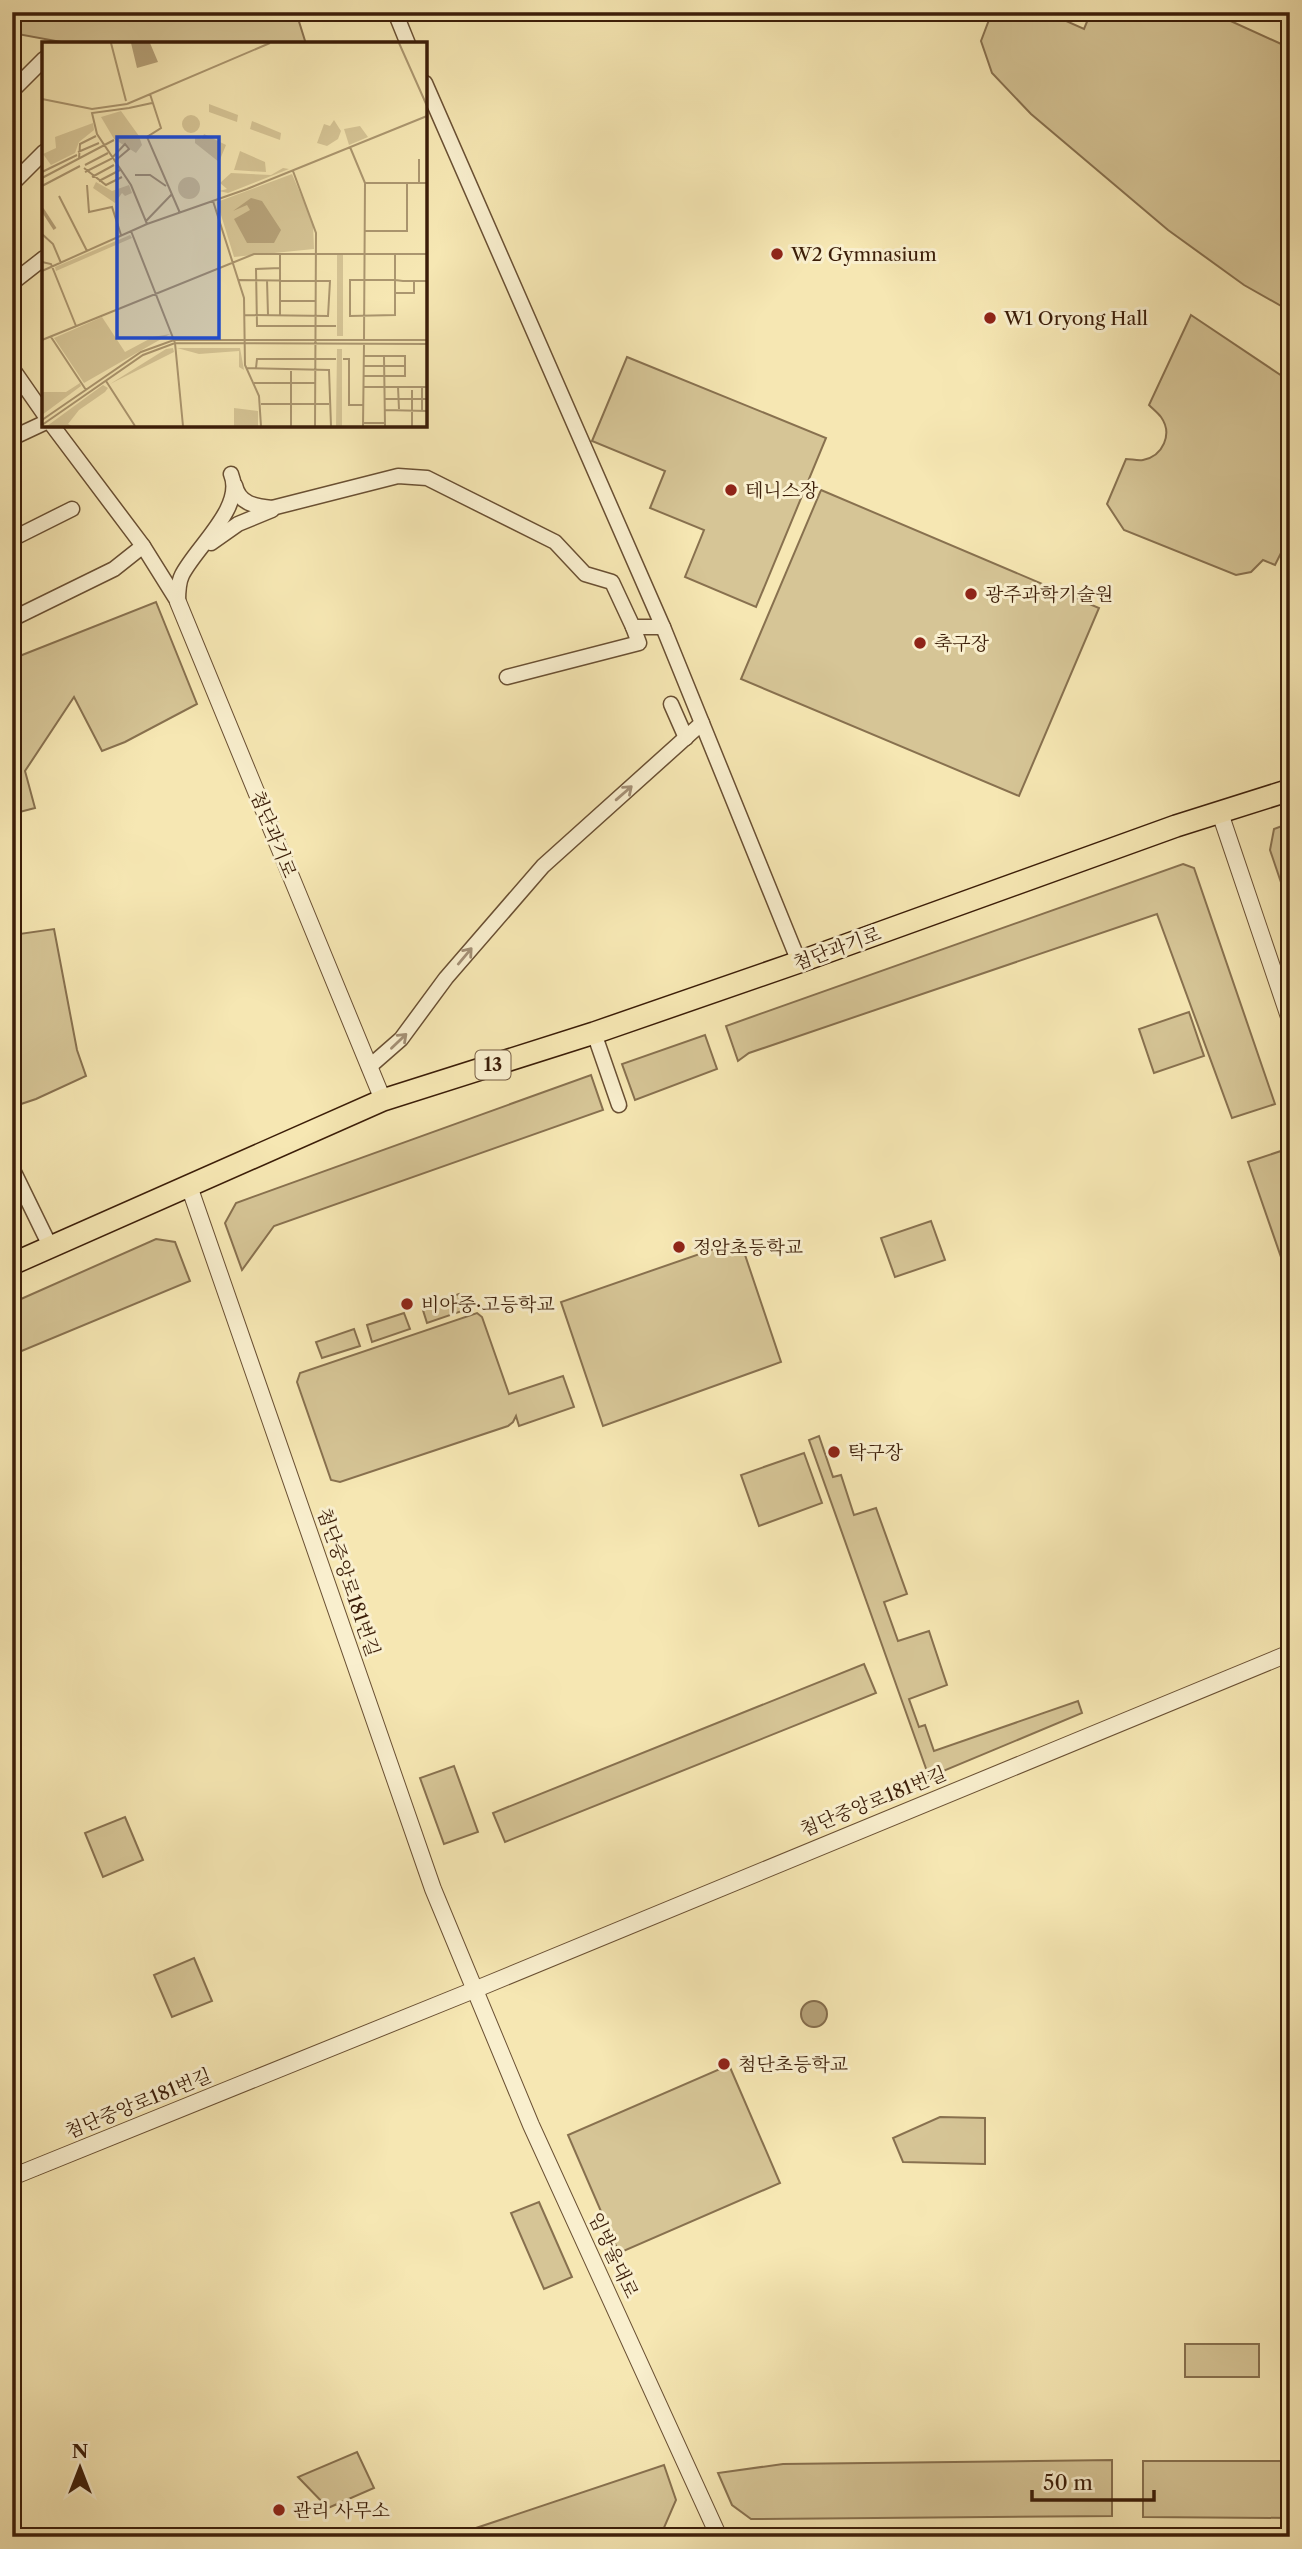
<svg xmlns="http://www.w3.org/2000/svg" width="1302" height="2549" font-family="'Libre Caslon Text','Noto Serif KR',serif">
  <rect width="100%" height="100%" fill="#f6e7b3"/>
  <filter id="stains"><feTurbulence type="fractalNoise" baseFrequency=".00286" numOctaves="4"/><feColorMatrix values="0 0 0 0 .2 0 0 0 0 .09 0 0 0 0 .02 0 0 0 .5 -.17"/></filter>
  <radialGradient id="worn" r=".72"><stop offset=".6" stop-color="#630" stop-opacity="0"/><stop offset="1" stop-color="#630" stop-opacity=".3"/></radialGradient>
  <g fill="#d6c596" stroke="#88714f" stroke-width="2">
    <path d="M12,12H296L306,44H72L12,33Z"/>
    <path d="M992,12H1046L1084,29L1091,12H1211L1290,48V311L1244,285L1168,230L1031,114L992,73L981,41Z"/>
    <path d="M1191,315L1282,376L1281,433L1290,466V535L1275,565L1263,560L1251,572L1236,575L1124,530L1107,504L1126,459C1131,459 1138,461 1143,460C1163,456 1173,434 1161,417C1158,413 1153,409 1149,405Z"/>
    <path d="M627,357L826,438L756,607L685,577L704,530L650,508L665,471L592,441Z"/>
    <path d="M821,490L1099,608L1019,796L741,679Z"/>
    <path d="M156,602L197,704L125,742L102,751L74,697L25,771L35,808L12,814V659Z"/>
    <path d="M1290,823V909L1270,850L1274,829Z"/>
    <path d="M1183,864L1194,868L1275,1104L1232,1118L1157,914L749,1053L738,1061L726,1026Z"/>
    <path d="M54,929L77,1050L86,1076L36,1099L12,1107V935Z"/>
    <path d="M1189,1012L1204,1056L1154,1073L1139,1029Z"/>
    <path d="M705,1035L717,1069L635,1100L622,1064Z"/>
    <path d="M591,1075L603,1110L274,1226L242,1270L225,1223L236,1203Z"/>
    <path d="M1290,1148V1283L1248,1162Z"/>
    <path d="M931,1221L945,1260L895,1277L881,1238Z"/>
    <path d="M156,1239L175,1242L190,1281L12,1355V1303Z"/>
    <path d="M740,1240L781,1362L603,1426L561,1302Z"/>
    <path d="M459,1294L465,1310L427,1323L422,1307Z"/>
    <path d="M404,1313L410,1329L372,1342L367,1325Z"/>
    <path d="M477,1313L482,1317L509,1394L563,1376L574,1407L519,1426L516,1416L513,1422L508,1426L340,1482L331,1480L297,1382L300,1373Z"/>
    <path d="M354,1329L360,1346L322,1358L316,1342Z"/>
    <path d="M819,1436L833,1477L841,1475L854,1515L876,1508L907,1594L884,1602L898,1641L929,1631L947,1685L909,1699L919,1727L925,1725L934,1751L1078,1701L1082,1713L929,1777L809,1440Z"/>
    <path d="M804,1453L822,1503L759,1526L741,1475Z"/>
    <path d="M864,1664L876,1693L505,1842L493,1813Z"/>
    <path d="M454,1766L478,1832L444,1844L420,1778Z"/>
    <path d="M125,1817L143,1860L103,1877L85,1833Z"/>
    <path d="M194,1958L212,2001L172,2017L154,1975Z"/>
    <path d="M729,2065L780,2183L619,2253L568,2135Z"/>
    <path d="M940,2117L985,2118V2164L903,2162L893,2138Z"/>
    <path d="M539,2202L572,2277L544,2289L511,2213Z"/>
    <rect x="1185" y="2344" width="74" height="33"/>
    <path d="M357,2452L374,2488L328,2508L298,2477Z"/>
    <path d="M1112,2460V2516L751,2519L732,2505L718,2473L783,2464Z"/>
    <path d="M1143,2461H1290V2518L1143,2517Z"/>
    <path d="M664,2465L676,2500L660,2537H449Z"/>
  </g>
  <circle fill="#b6a279" stroke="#856d4c" stroke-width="2" cx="814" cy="2014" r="13"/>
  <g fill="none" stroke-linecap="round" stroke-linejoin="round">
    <defs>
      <g id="minor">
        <path d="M395,12L408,44"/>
        <path d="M425,83L663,627L799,962"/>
        <path d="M12,91L44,59"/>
        <path d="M12,184L44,152"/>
        <path d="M12,283L44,258"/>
        <path d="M12,368L44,414"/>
        <path d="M52,425L143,546L178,602"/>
        <path d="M12,438L44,423"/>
        <path d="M235,485C239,504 255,506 272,508L398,476L427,478L555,542L585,574L612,582L633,627H663"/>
        <path d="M12,539L72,509"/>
        <path d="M211,543L238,524L272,510"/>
        <path d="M178,602C178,593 178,583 182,575C196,547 245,507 231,474"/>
        <path d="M12,619L114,569L143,546"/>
        <path d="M507,677L639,643L633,627"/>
        <path d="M671,704L686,738"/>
        <path d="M594,1033L619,1105"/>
        <path d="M369,1067L401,1039L446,978L543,866L702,723"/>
        <path d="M12,1168L50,1246"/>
      </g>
      <g id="tertiary">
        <path d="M178,602L383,1100"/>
        <path d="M1220,813L1290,1020"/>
        <path d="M189,1186L433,1889L531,2125L719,2537"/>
        <path d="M12,2177L474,1990L1290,1653"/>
      </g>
      <path id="primary" d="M12,1264L383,1100L594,1033L799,962L1176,826L1290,790"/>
    </defs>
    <use href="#minor" stroke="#6a5033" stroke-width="17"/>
    <use href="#tertiary" stroke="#6a5033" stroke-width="18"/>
    <use href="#primary" stroke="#3b1d08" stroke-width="24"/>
    <use href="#minor" stroke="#f9efce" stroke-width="14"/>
    <use href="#tertiary" stroke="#f9efce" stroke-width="16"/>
    <use href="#primary" stroke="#f6e7b3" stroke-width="21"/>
  </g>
  <defs><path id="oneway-shaft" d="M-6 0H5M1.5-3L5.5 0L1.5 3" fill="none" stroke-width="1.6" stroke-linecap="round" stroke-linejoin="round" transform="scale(1.75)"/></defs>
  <g stroke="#a49075">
    <use href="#oneway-shaft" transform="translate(624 793) rotate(-41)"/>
    <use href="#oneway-shaft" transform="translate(465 956) rotate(-50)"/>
    <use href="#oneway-shaft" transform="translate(399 1041) rotate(-44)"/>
  </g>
  <g fill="#8f2418" stroke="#f9efce" stroke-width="2.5">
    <circle cx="777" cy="254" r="7"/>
    <circle cx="990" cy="318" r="7"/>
    <circle cx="731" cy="490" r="7"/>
    <circle cx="971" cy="594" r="7"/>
    <circle cx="920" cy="643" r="7"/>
    <circle cx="679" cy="1247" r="7"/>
    <circle cx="407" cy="1304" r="7"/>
    <circle cx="834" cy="1452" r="7"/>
    <circle cx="724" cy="2064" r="7"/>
    <circle cx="279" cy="2510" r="7"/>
  </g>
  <g text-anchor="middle" stroke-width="6" stroke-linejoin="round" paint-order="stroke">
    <rect fill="#f9efce" stroke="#745c43" stroke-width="2" x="475.5" y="1050.5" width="35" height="29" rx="5"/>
    <g font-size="18" font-weight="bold" fill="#3b1d08">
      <text x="493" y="1071">13</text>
    </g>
    <g font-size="19" fill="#3b1d08" stroke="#f9efce" text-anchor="start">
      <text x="791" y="261">W2 Gymnasium</text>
      <text x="1004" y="325">W1 Oryong Hall</text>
      <text x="745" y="497">테니스장</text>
      <text x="985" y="601">광주과학기술원</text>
      <text x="934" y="650">축구장</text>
      <text x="693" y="1254">정암초등학교</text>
      <text x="421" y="1311">비아중·고등학교</text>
      <text x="848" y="1459">탁구장</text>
      <text x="738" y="2071">첨단초등학교</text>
      <text x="293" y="2517">관리 사무소</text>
    </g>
    <g font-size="19" fill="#3b1d08" stroke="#f9efce">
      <text transform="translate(274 834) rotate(68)" y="7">첨단과기로</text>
      <text transform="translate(837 948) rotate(-20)" y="7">첨단과기로</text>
      <text transform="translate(349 1582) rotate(71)" y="7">첨단중앙로181번길</text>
      <text transform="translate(873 1801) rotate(-22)" y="7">첨단중앙로181번길</text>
      <text transform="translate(138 2103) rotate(-22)" y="7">첨단중앙로181번길</text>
      <text transform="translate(614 2255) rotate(65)" y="7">임방울대로</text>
    </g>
  </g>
  <g transform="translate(42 42)">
    <rect width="385" height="385" fill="#f6e7b3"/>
    <path d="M167,62L196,73L195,80L167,70ZM79,69L97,94L100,103L94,111L72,97L59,75ZM140 82a9 9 0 1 1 18 0a9 9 0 1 1-18 0ZM292,78L299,89L296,97L285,104L275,101L282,82L288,84ZM210,79L239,91L238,98L208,87ZM51,81L52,88L37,100L33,111L9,123L1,112L14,106L13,95ZM318,84L326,95L307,103L302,87ZM162,92L184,103L177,120L153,101V94L160,97ZM198,109L223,120L224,130L192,128ZM241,126L247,127L186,151L177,149L185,147L178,141L189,131L229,133ZM250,132L271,181L272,207L192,215L175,160ZM136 146a11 11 0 1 1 22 0a11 11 0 1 1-22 0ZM54,140L70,149L87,143L90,151L83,154L80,151L73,161L51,146ZM88,193L90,196L14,229L13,225ZM295,213H301V294H295ZM60,275L83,310L111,295L128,292L42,341L12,296ZM135,306H198L202,328L197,325V309L157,312ZM124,307L131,306L132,310L68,342ZM295,307H300V384H294ZM38,341L39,344L0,373V350H24ZM61,343L66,346L63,350L37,368L26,382L30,384H5ZM192,366L216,369V384H192Z" fill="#d6c596"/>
    <path d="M89,1H108L116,20L95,26ZM209,156L220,159L239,188L232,201H205L192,177L208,168L205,163L191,169Z" fill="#b6a279"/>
    <path fill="none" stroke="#b6a279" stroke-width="3.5" d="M0,167L13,187"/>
    <path fill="none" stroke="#ab966f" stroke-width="2" d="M69,1L84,59M357,1L385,64M108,52L119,86L105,95L138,171M0,57L50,67L85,62M85,62L228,1M87,66L50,71L55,92L89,143L105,182M87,66L110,61M308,105L323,141L322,298M36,110L57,101M37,117L38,102L54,94M43,123L66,111M42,126L64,143L80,135M251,129L274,191L273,384M0,130L35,113M43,130L69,117L83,102L87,107L74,118M93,133H108L124,144M50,135L72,123M0,136L72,98M57,139L78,128M323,141H385M377,141V117M45,143L47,170L70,165L79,193M0,144L38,124M17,154L45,209M171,159L202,256L203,323L217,354L219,384M104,179L130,152M89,189L133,301L141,384M322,189H365V141M0,192L11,202L19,221M238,211V273M353,212V273L308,274V238H353L361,239H385M0,220L9,222L34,284M238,226L214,227L215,284H294M0,229L105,182L205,147L385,74M197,238L288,239L286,274L203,273M225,238L226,273M353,251H372V239M238,259H274M9,295L44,348M0,298L212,212H385M321,314H363V334H321M342,314L343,384M301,317H307V363H321M321,324H363M204,326L287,328L289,384M214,326L215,317H294M64,339L93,384M212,341H273M321,345H385M356,345L357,367M343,357H385M219,362H287M343,368L385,369M380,368V345M0,378L99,310L132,298H385M321,381H343M0,383L101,313L133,301L385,302M249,384V327M321,384L322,302M370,384V348"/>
    <path fill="#1d4ed8" fill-opacity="0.15" stroke="#1d4ed8" stroke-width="3.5" d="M75,95H177V296H75Z"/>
    <rect width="385" height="385" fill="none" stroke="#3b1d08" stroke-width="3.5"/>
  </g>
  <rect width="1302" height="2549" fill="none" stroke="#f6e7b3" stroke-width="42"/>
  <rect x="14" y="14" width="1274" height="2521" fill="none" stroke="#3b1d08" stroke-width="3.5"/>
  <rect x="21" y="21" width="1260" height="2507" fill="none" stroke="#3b1d08" stroke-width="2"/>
  <g transform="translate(80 2468)" stroke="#f9efce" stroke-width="5" paint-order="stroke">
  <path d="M0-5L12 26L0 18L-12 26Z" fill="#3b1d08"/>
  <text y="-10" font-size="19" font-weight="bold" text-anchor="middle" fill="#3b1d08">N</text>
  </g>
  <path d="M1032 2490v10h122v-10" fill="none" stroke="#3b1d08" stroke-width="3.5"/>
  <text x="1043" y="2490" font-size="21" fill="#3b1d08" stroke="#f9efce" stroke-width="5" paint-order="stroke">50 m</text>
  <rect width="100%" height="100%" filter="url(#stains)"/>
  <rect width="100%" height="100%" fill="url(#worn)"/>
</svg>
